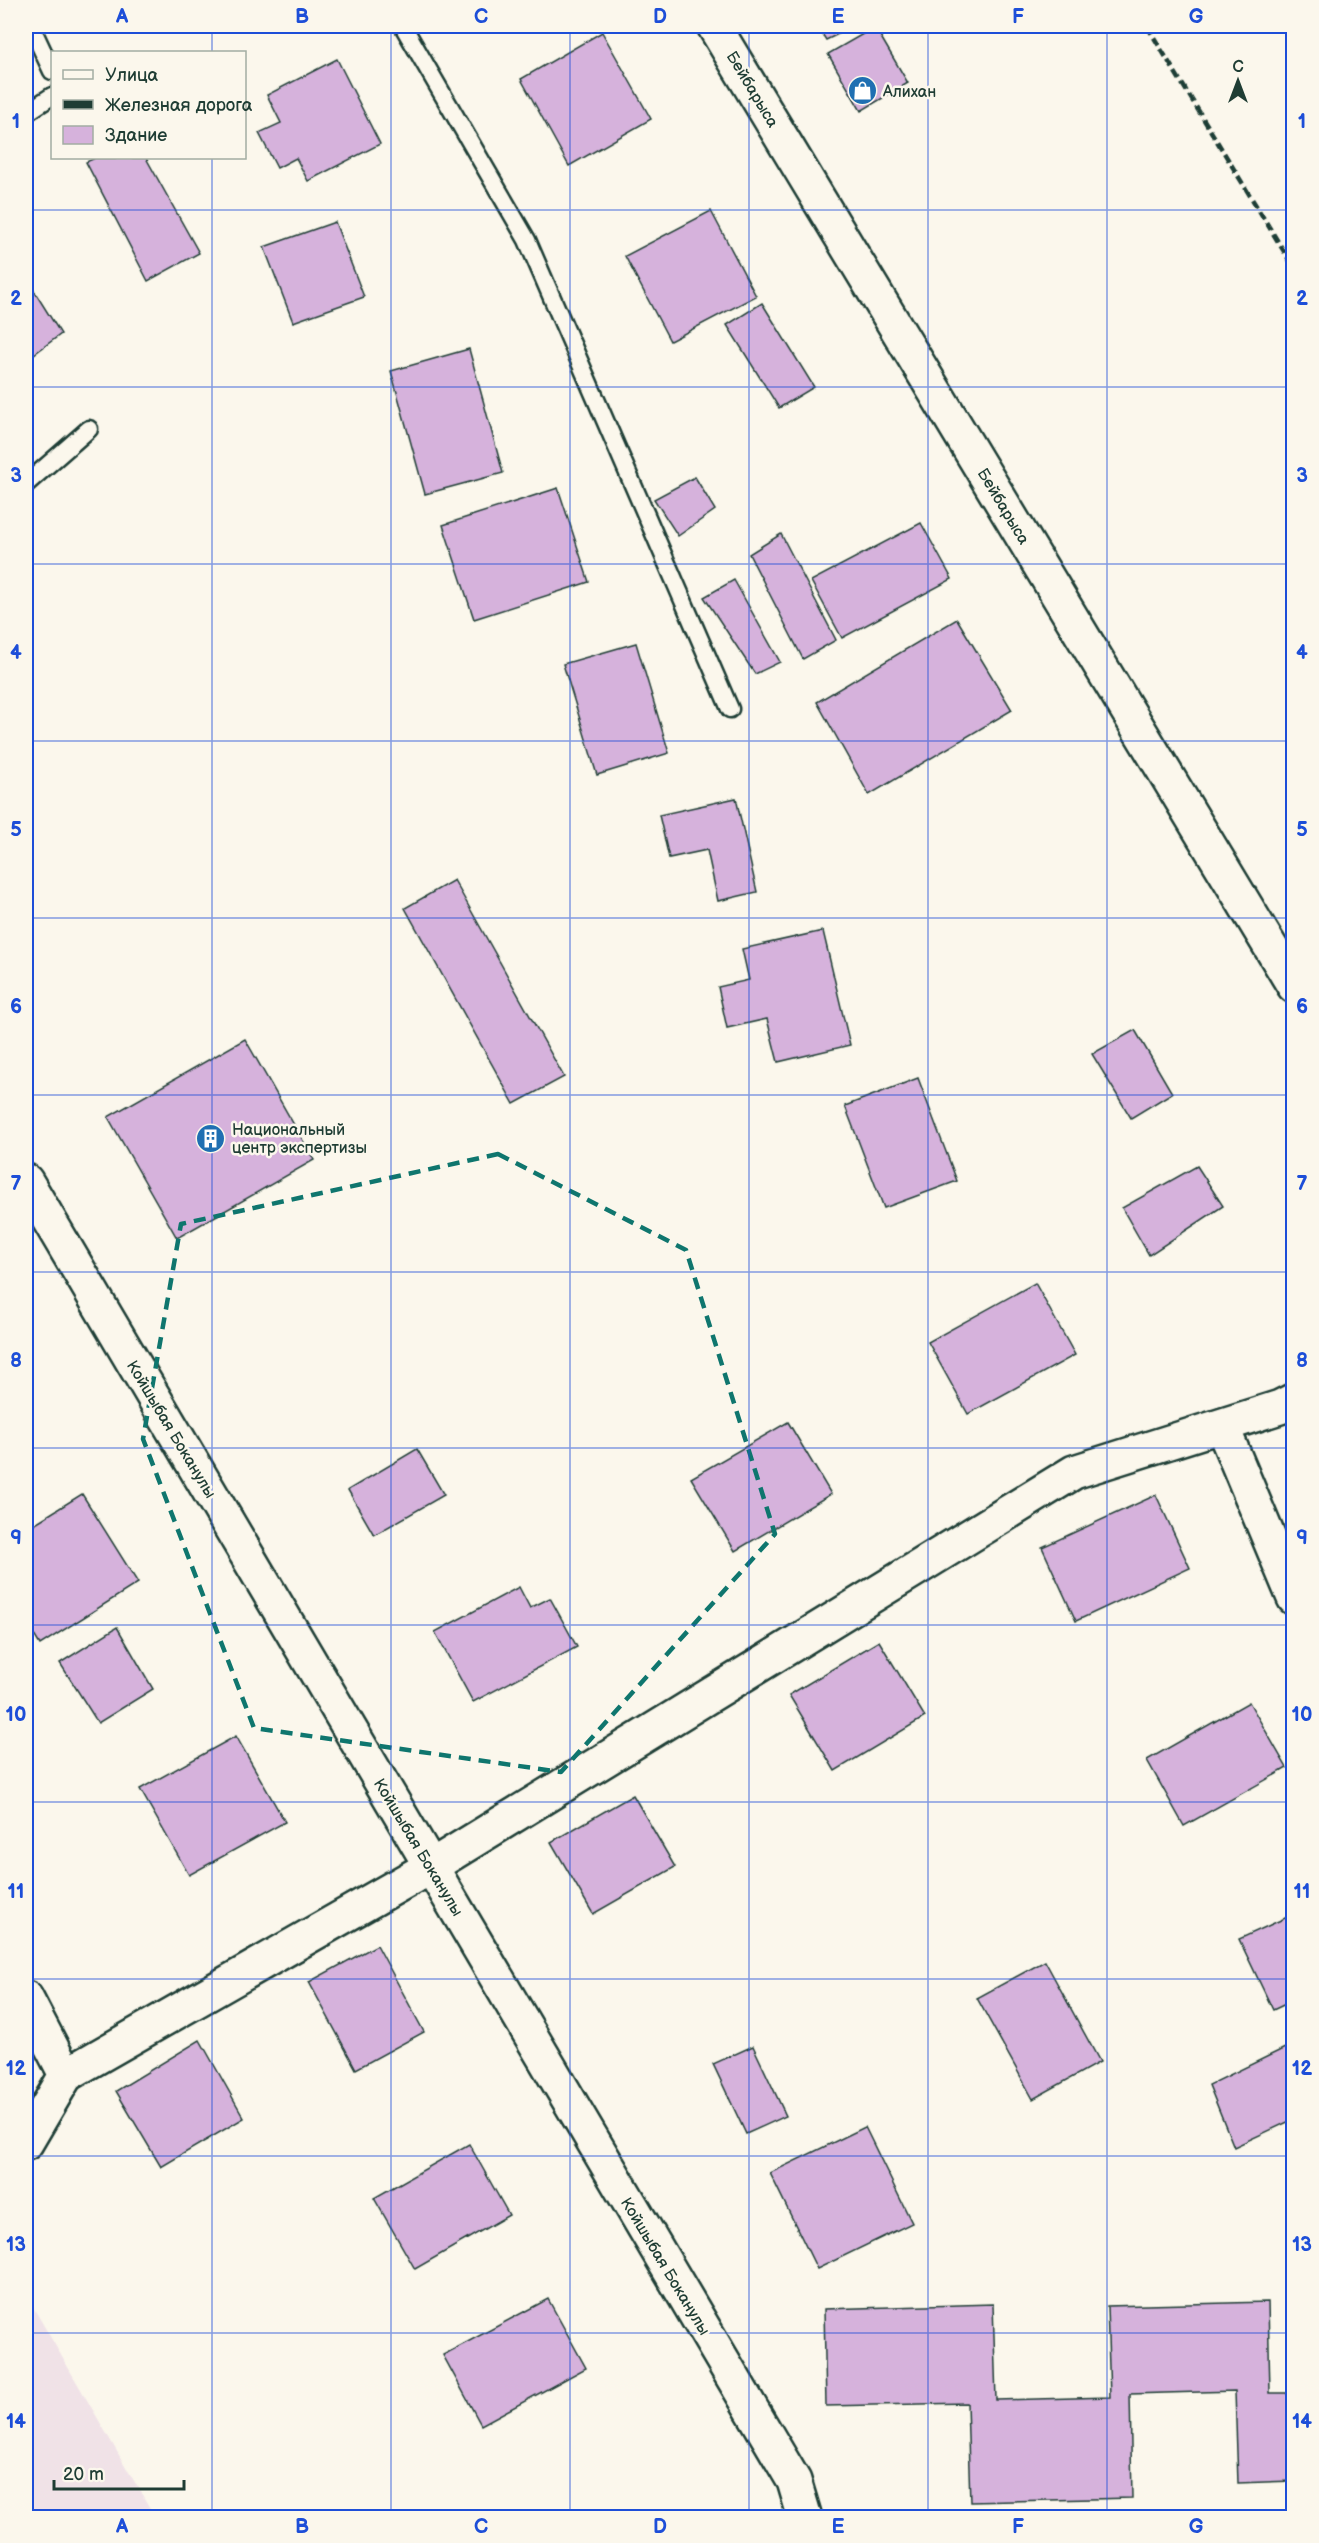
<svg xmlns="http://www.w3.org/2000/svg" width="1319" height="2543" font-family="'Balsamiq Sans',sans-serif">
  <rect width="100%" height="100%" fill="#fbf7ec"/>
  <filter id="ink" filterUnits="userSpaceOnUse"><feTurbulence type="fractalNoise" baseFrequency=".0167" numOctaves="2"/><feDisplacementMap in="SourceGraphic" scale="12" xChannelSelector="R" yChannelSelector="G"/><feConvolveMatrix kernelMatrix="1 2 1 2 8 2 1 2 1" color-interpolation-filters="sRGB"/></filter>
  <g filter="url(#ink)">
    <path fill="#f0e2e7" d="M26,2295L155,2517H26Z"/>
    <g fill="#d6b2dc" stroke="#1f3d34" stroke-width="1.5">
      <path d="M817,26H855L826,40Z"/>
      <path d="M875,27L908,83L861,111L828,54Z"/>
      <path d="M602,32L651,119L569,166L521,79Z"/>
      <path d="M337,59L380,144L308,181L296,158L277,168L259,133L281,123L267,95Z"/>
      <path d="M95,158H146L199,253L148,281L86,162Z"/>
      <path d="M711,211L756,296L670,341L625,256Z"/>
      <path d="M335,222L364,297L293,322L264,247Z"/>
      <path d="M26,278L61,334L26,360Z"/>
      <path d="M762,303L814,387L779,408L727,325Z"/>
      <path d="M469,349L503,473L425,494L391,371Z"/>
      <path d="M695,477L715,510L678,536L654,499Z"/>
      <path d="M558,488L589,582L474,619L443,525Z"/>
      <path d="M921,523L952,579L842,638L811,581Z"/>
      <path d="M781,534L836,640L803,659L749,554Z"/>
      <path d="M734,580L780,662L755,674L704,597Z"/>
      <path d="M957,619L1012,710L869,795L817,702Z"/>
      <path d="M636,643L669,753L597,775L563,664Z"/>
      <path d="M736,798L757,892L718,901L707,850L669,858L659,815Z"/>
      <path d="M454,880L564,1077L514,1104L405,908Z"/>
      <path d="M823,931L850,1045L778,1062L767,1019L727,1028L718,987L749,980L742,949Z"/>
      <path d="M1135,1030L1172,1093L1131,1118L1092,1054Z"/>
      <path d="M245,1039L314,1160L177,1238L108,1117Z"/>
      <path d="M918,1078L957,1181L884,1208L845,1106Z"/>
      <path d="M1197,1166L1223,1206L1149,1255L1122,1208Z"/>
      <path d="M1035,1283L1075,1355L968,1414L928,1342Z"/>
      <path d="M788,1422L831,1494L735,1551L691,1478Z"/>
      <path d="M417,1449L444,1495L374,1535L348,1490Z"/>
      <path d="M82,1494L138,1583L40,1645L26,1622V1529Z"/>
      <path d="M1156,1495L1190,1568L1076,1621L1042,1547Z"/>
      <path d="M519,1587L530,1608L550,1598L577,1647L473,1702L435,1632Z"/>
      <path d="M117,1627L153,1689L98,1723L60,1663Z"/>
      <path d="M879,1641L925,1717L835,1771L789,1695Z"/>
      <path d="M1249,1702L1287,1768L1184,1826L1147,1760Z"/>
      <path d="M236,1736L285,1822L189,1875L140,1789Z"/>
      <path d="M633,1795L675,1867L593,1914L551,1842Z"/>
      <path d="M1294,1914V2000L1273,2010L1239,1939Z"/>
      <path d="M377,1945L424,2032L356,2069L309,1982Z"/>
      <path d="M1045,1961L1100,2062L1033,2099L977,1998Z"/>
      <path d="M200,2040L244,2118L161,2167L116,2091Z"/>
      <path d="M753,2046L786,2116L746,2134L713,2064Z"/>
      <path d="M1287,2047L1294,2064V2119L1234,2147L1209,2085Z"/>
      <path d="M865,2127L912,2223L817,2269L770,2173Z"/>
      <path d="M469,2144L509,2215L415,2269L374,2198Z"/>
      <path d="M548,2299L586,2368L481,2425L443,2355Z"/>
      <path d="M1268,2302L1270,2393H1294V2481L1238,2483L1235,2391L1130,2394L1132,2498L970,2502L967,2403L826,2406L824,2309L993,2304L996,2400L1110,2397L1107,2306Z"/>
    </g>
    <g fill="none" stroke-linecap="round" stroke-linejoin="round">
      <defs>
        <g id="lane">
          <path d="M31,26L52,71"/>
          <path d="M403,26L527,240L730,709"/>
          <path d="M26,113L52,96"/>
          <path d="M26,484L89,429"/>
        </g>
        <g id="street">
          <path d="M26,1181L794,2481L805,2518"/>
          <path d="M1222,1426L1294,1598"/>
          <path d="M26,1998L66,2075L26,2143"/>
          <path d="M66,2075L430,1867L1074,1472L1280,1407L1294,1400"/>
        </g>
        <path id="secondary" d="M714,26L1294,986"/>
      </defs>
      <use href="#lane" stroke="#1f3d34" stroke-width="21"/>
      <use href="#street" stroke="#1f3d34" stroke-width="38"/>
      <use href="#secondary" stroke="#1f3d34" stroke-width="38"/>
      <use href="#lane" stroke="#fbf7ec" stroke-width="16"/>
      <use href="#street" stroke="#fbf7ec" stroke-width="33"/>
      <use href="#secondary" stroke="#fbf7ec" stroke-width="33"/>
      <path stroke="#1f3d34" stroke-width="4.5" stroke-dasharray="9 4.5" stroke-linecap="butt" d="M1147,26L1294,268"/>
    </g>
  </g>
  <path fill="none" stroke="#0f766e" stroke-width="4.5" stroke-dasharray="12 8" stroke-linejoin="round" d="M498,1154L686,1250L775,1534L561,1772L254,1728L143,1439L181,1224Z"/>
  <path fill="none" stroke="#1d4ed8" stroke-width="1.5" stroke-opacity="0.55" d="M212,26V52M391,26V2518M570,26V2518M749,26V2518M928,26V2518M1107,26V2518M212,158V2518M26,210H1294M26,387H1294M26,564H1294M26,741H1294M26,918H1294M26,1095H1294M26,1272H1294M26,1448H1294M26,1625H1294M26,1802H1294M26,1979H1294M26,2156H1294M26,2333H1294"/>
  <defs>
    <symbol id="shop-disc" viewBox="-11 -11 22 22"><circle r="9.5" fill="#1f6fb2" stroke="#fbf7ec"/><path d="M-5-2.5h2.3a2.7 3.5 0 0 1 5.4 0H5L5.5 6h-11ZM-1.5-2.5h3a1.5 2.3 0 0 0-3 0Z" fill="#fff"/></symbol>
    <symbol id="building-disc" viewBox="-11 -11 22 22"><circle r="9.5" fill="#1f6fb2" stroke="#fbf7ec"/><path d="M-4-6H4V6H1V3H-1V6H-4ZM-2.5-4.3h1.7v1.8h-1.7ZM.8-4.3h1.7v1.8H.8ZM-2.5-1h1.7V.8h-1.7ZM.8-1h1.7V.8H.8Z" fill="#fff"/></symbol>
  </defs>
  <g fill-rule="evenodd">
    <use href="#shop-disc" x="846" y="74" width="33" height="33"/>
    <use href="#building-disc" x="194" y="1122" width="33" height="33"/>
  </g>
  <g text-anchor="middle" stroke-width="5" stroke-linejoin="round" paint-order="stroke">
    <g font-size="16" fill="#1f3d34" stroke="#fbf7ec">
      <text transform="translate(753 89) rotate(59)" y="6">Бейбарыса</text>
      <text transform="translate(1004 506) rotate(59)" y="6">Бейбарыса</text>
      <text transform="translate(172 1429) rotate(59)" y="6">Койшыбая Боканулы</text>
      <text transform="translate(419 1847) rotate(59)" y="6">Койшыбая Боканулы</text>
      <text transform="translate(666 2266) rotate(59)" y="6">Койшыбая Боканулы</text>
    </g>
    <g font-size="16" fill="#1f3d34" stroke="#fbf7ec" text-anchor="start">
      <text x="883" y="97">Алихан</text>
      <text x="232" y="1135">Национальный<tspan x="232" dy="18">центр экспертизы</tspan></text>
    </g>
  </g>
  <rect width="1319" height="2543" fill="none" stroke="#fbf7ec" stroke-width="66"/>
  <rect x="51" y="51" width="195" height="108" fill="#fbf7ec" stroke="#a3ada2" stroke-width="1.5"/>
  <rect x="63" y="70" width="30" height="9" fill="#fbf7ec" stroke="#a3ada2" stroke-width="1.5"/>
  <text x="105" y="81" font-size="18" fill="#1f3d34">Улица</text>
  <rect x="63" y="100" width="30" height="9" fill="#1f3d34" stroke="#a3ada2" stroke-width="1.5"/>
  <text x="105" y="111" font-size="18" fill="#1f3d34">Железная дорога</text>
  <rect x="63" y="126" width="30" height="18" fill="#d6b2dc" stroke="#a3ada2" stroke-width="1.5"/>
  <text x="105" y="141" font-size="18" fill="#1f3d34">Здание</text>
  <g transform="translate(1238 81)" stroke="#fbf7ec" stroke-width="4.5" paint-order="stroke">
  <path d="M0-4.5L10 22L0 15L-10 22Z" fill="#1f3d34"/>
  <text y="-9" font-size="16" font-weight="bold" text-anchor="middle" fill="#1f3d34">С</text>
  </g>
  <path d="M54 2480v9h130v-9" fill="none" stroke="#1f3d34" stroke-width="3"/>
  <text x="63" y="2480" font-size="18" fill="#1f3d34" stroke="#fbf7ec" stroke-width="4.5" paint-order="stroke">20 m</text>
  <rect x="33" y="33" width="1253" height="2477" fill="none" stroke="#1d4ed8" stroke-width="2"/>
  <g font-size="20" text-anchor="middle" font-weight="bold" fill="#1d4ed8">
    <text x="122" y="23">A</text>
    <text x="302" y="23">B</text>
    <text x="481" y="23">C</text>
    <text x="660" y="23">D</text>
    <text x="838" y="23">E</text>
    <text x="1018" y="23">F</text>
    <text x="1196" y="23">G</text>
    <text x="16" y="128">1</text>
    <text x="1302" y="128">1</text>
    <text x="16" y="305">2</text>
    <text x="1302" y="305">2</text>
    <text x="16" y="482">3</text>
    <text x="1302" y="482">3</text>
    <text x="16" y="659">4</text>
    <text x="1302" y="659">4</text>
    <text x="16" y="836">5</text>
    <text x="1302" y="836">5</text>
    <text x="16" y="1013">6</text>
    <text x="1302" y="1013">6</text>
    <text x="16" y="1190">7</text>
    <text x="1302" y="1190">7</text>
    <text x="16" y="1367">8</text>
    <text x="1302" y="1367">8</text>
    <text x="16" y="1544">9</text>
    <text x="1302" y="1544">9</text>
    <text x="16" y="1721">10</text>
    <text x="1302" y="1721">10</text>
    <text x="16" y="1898">11</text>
    <text x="1302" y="1898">11</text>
    <text x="16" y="2075">12</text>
    <text x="1302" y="2075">12</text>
    <text x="16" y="2251">13</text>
    <text x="1302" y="2251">13</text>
    <text x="16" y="2428">14</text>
    <text x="1302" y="2428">14</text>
    <text x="122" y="2533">A</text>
    <text x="302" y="2533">B</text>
    <text x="481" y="2533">C</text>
    <text x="660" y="2533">D</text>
    <text x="838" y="2533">E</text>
    <text x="1018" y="2533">F</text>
    <text x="1196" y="2533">G</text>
  </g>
</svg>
